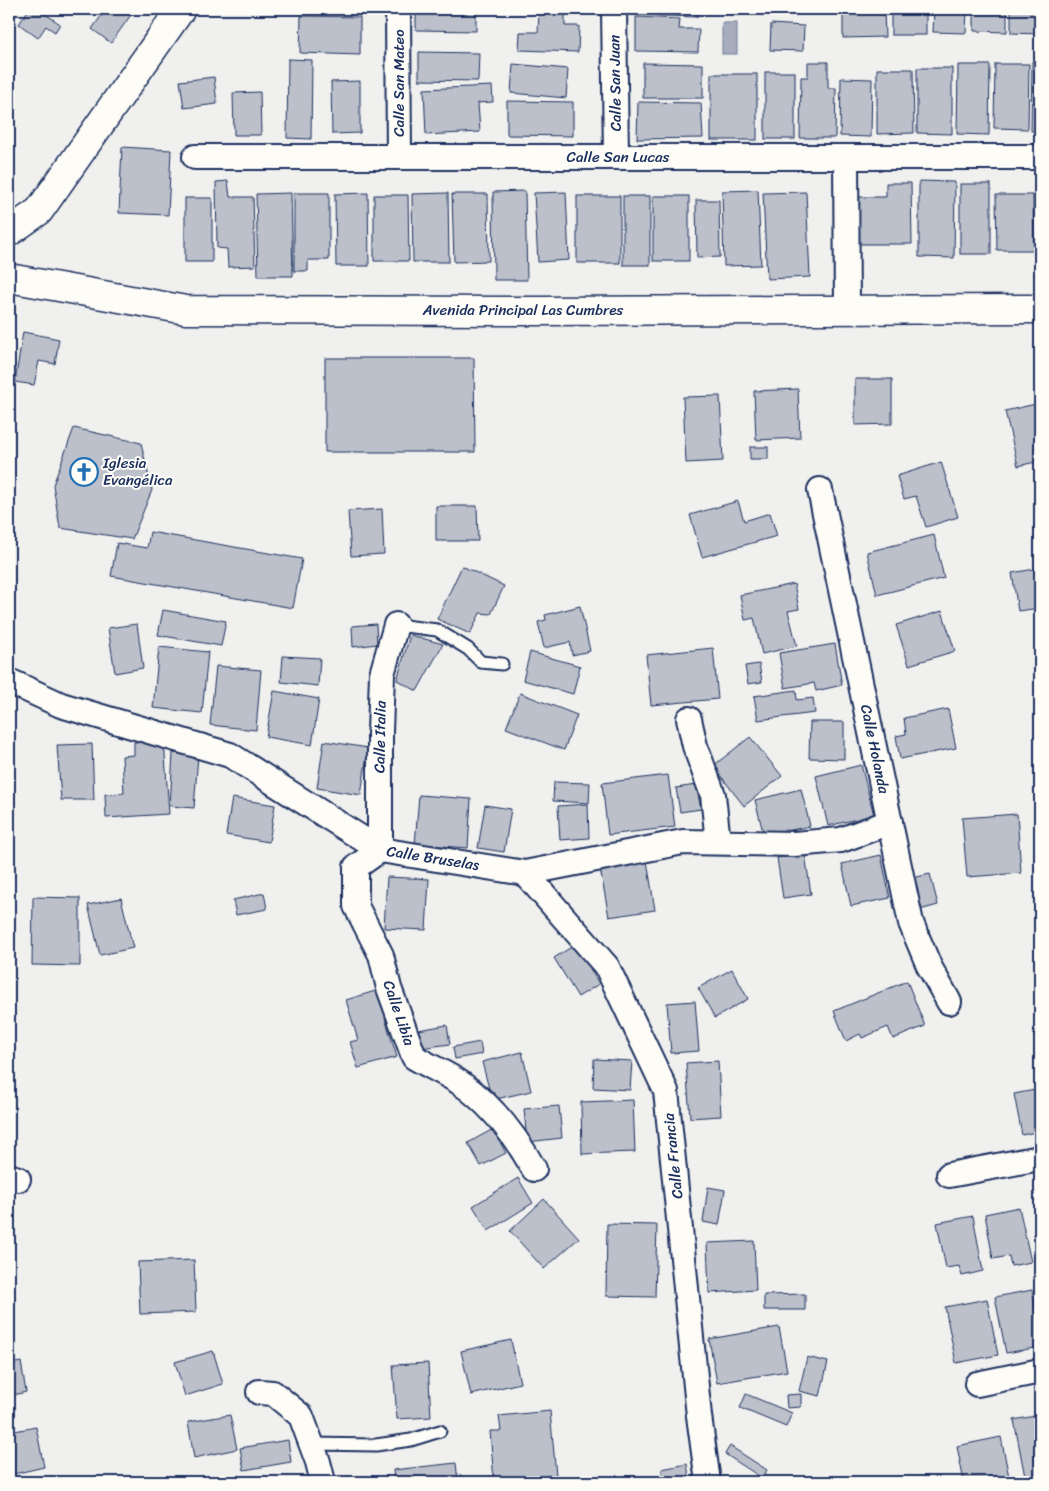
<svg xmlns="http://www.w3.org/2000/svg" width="1049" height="1491" font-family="Sriracha,sans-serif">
  <rect width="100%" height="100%" fill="#f0f0ee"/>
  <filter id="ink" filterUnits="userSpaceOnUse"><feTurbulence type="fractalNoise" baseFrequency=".02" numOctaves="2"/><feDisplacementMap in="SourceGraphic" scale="10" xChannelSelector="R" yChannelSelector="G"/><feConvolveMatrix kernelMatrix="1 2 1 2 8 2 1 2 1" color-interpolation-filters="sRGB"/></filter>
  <g filter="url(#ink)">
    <rect fill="#a7adbd" stroke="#6f7b97" x="722" y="23" width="15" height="31"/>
    <g fill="#bbc0ca" stroke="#1b2f5e">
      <path d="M29,9H38L60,24L55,32L46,26L38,38L19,24Z"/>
      <path d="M106,9H135L111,43L92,29Z"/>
      <path d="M302,9H364L302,11Z"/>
      <path d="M416,9H476V31L416,30Z"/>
      <path d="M636,9H698L697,17L636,15Z"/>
      <path d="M843,9H884L885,37L843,38Z"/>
      <rect x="891" y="9" width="35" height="26"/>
      <path d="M934,9H967L966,33L933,32Z"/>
      <path d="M974,9H1007V32L974,31Z"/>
      <path d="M1011,9H1040V34L1011,33Z"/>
      <path d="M539,12L565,13V26H579L578,52L519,50L520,32H538Z"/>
      <path d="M301,16L360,17V55L300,53Z"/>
      <path d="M636,17L680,19L679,29H699L698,52L636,51Z"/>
      <path d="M771,24L804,26L803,51L770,50Z"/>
      <path d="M419,52L479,53L478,81L419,80Z"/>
      <path d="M288,59L312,60L311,139L287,138Z"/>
      <path d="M1032,61H1040V131H1031Z"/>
      <path d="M808,62H828V88H836L835,138H800L801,77H808Z"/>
      <path d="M643,63L703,64V98H643Z"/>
      <path d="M513,64L568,69L566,98L511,93Z"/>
      <path d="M995,64H1029L1028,129L994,128Z"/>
      <path d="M958,65H990L989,135L957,134Z"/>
      <path d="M917,68H952V134L917,133Z"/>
      <path d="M877,69H913L914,133L877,134Z"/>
      <rect x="765" y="72" width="30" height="67"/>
      <rect x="711" y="74" width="46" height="66"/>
      <path d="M214,77L217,104L184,108L180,81Z"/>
      <path d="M841,78L872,79L871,137L840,136Z"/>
      <path d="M360,81V133L332,134L331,82Z"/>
      <path d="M492,86L493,102L478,103L480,132L426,135L424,89Z"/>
      <path d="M260,92L261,135H234L233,93Z"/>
      <path d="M507,101L573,102V136L507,135Z"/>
      <path d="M638,102L701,103L703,138L637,139Z"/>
      <path d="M122,147L171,150L168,215L119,213Z"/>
      <path d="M228,181L230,197H253L255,266L228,267L227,249L217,248L216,182Z"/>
      <path d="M919,181L955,182L954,258L919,257Z"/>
      <path d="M886,183H911L912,244H859V197H886Z"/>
      <rect x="960" y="184" width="31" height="70"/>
      <path d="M758,190L761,265L724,266L722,191Z"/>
      <path d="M525,191L527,280H494L493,192Z"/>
      <path d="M566,192L569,260L538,262L534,193Z"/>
      <path d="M806,192L810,277L767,279L763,193Z"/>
      <path d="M291,193L293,276H258L256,194Z"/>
      <path d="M294,193H329V260H308V271H294Z"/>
      <path d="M368,193L369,266H336L335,194Z"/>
      <path d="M448,193L449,262H413L412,194Z"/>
      <path d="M452,194H488L489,261L454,262Z"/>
      <path d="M374,195H408L409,261H374Z"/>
      <path d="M996,195H1033L1034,250H997Z"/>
      <rect x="577" y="196" width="43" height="67"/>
      <rect x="623" y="196" width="27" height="69"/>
      <rect x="653" y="196" width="36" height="65"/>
      <path d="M1040,197V261L1037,260Z"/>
      <rect x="185" y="198" width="27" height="64"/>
      <path d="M696,200H719L720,257L697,258Z"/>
      <path d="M23,332L59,339L55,364L39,361L34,385L15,382Z"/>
      <path d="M325,358H474L475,452H325Z"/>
      <path d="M855,379H892V424L855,425Z"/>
      <path d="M798,389L800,438L756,440L754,391Z"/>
      <path d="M720,396L723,461L686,463L683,397Z"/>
      <path d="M1040,403V461L1018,466L1005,411Z"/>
      <path d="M74,428L141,443L152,490L132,539L60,528L53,485Z"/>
      <rect x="750" y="447" width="18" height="12"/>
      <path d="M941,462L958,517L926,527L916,496L904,499L897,476Z"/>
      <path d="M738,501L744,521L770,513L777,536L702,557L690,515Z"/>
      <path d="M436,506H477L478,541H436Z"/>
      <path d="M382,509L384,554L351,556L348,511Z"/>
      <path d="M150,532L302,559L293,608L111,576L117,543L147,548Z"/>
      <path d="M934,535L944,578L877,595L867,552Z"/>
      <path d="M462,566L504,586L491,614L480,613L470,634L437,619Z"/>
      <path d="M1040,568V608L1018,611L1012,573Z"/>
      <path d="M794,584L799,609L788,611L797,646L762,654L754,618L745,620L740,595Z"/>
      <path d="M580,606L590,651L572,655L570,642L544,648L538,622L546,620L545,615Z"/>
      <path d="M163,610L226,621L221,646L158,635Z"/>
      <path d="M942,611L955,651L909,665L896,625Z"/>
      <path d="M137,624L143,668L115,673L108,628Z"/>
      <path d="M376,624L377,644L353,647L352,626Z"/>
      <path d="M410,635L443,644L417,691L397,680Z"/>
      <path d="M835,644L842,685L816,691L814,683L785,688L779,653Z"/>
      <path d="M159,647L208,652L202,713L153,708Z"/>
      <path d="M713,648L718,699L651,705L646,655Z"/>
      <path d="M530,652L580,666L573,694L523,680Z"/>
      <path d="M283,656L320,658L318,686L281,682Z"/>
      <path d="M759,664L762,682L748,684L745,666Z"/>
      <path d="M216,666L261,670L256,730L210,725Z"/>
      <path d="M796,690L797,700L813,698L815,713L758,720L754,696Z"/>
      <path d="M274,691L319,699L312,745L266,737Z"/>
      <path d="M520,693L577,715L564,750L506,728Z"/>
      <path d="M948,709L956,748L900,759L896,736L906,734L904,718Z"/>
      <path d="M810,722H844V759L809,758Z"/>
      <path d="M750,737L782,776L744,806L713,766Z"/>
      <path d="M164,740L169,814L106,818L105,794L124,793L122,756L134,755V742Z"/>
      <path d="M324,741L368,748L361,795L317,788Z"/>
      <path d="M92,744L94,800H61L57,745Z"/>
      <path d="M173,753L198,755L194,808L170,806Z"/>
      <path d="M861,765L874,815L828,826L816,776Z"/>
      <path d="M668,775L675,827L608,835L602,783Z"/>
      <path d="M554,782L590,783L589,803L553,801Z"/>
      <path d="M696,785L701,809L680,812L676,788Z"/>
      <path d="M801,789L810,826L764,836L755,800Z"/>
      <path d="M419,795L471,799L468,848L415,844Z"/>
      <path d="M232,798L275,805L269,842L226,835Z"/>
      <path d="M588,804L589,838L560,840L558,806Z"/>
      <path d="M485,805L511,809L504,852L478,848Z"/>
      <path d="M1017,814L1021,873L967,877L962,818Z"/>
      <path d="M9,828H10L9,871Z"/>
      <path d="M805,854L811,894L783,898L777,858Z"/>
      <path d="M881,855L890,898L851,906L842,864Z"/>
      <path d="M647,861L655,910L609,917L600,868Z"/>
      <path d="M930,874L938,905L916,911L908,879Z"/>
      <path d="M387,877L429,879L426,930L384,928Z"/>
      <path d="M264,893L267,909L236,915L233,900Z"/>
      <path d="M33,897L80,898V966L32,965Z"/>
      <path d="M121,898L133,948L100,955L88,905Z"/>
      <path d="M576,944L599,984L578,997L554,958Z"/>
      <path d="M732,969L748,999L715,1018L698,988Z"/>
      <path d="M907,981L925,1026L893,1039L888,1027L862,1038L860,1034L846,1041L834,1011Z"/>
      <path d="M385,988L393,1016L385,1018L397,1057L358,1068L350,1042L358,1040L346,1000Z"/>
      <path d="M695,1001L699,1051L671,1053L667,1003Z"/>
      <path d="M447,1025L450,1044L421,1048L418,1030Z"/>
      <path d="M480,1042L482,1054L455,1059L453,1047Z"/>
      <path d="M522,1052L531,1091L492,1100L482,1062Z"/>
      <path d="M594,1059L632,1061L630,1090L593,1088Z"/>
      <path d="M718,1061L721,1116L690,1118L686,1063Z"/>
      <path d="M1040,1089V1131L1022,1135L1014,1094Z"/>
      <path d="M633,1100L635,1152L582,1154L581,1102Z"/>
      <path d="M559,1106L562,1138L527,1142L524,1109Z"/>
      <path d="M493,1129L506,1153L481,1166L468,1143Z"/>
      <path d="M518,1178L533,1203L488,1231L473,1206Z"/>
      <path d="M708,1187L725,1190L719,1225L703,1222Z"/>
      <path d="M544,1199L579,1238L544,1269L510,1231Z"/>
      <path d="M1040,1203V1224L1036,1204Z"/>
      <path d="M1019,1207L1031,1262L1011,1266L1009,1256L993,1259L985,1214Z"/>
      <path d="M973,1216L983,1271L962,1276L959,1266L946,1268L937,1223Z"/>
      <path d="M607,1224L657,1225L655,1297L606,1296Z"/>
      <path d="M754,1241L756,1290L709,1293L707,1243Z"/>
      <path d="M194,1260L196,1312L140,1314L138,1262Z"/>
      <path d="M1032,1290L1040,1332V1347L1006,1353L995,1297Z"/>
      <path d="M805,1294V1310H764V1295Z"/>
      <path d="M987,1299L998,1355L956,1363L945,1307Z"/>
      <path d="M779,1327L787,1371L717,1383L709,1339Z"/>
      <path d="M511,1340L520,1383L471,1395L461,1351Z"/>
      <path d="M213,1351L223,1384L185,1396L175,1362Z"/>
      <path d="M807,1357L828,1362L820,1396L799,1391Z"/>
      <path d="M21,1362L26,1392L9,1396V1364Z"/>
      <path d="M428,1363L431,1417L397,1419L393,1365Z"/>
      <path d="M746,1394L792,1413L786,1427L740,1408Z"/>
      <path d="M801,1394V1407L787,1408L786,1395Z"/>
      <path d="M550,1411L556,1475L494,1481L490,1431H501L499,1416Z"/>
      <path d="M230,1415L237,1449L194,1458L188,1422Z"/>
      <path d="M1040,1415V1482H1026L1014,1420Z"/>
      <path d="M36,1427L44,1467L9,1475V1432Z"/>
      <path d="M1001,1437L1010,1482H964L957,1446Z"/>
      <path d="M288,1440L291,1462L244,1470L240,1448Z"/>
      <path d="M730,1446L767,1470L762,1478L725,1454Z"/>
      <path d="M456,1463L458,1482H394L393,1470Z"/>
      <path d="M687,1464L690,1482H664L662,1469Z"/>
    </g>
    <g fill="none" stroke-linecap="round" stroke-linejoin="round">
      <defs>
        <g id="lane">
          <path d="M396,625L437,630L468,649L481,662L502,664"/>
          <path d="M311,1444L376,1445L411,1440L440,1431"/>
        </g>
        <g id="street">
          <path d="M398,9L399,157"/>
          <path d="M614,9L616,157"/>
          <path d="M195,157H1040"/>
          <path d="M846,158L847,308"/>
          <path d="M820,490L911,923L929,966L949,1002"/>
          <path d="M396,625L382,674L380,732V850L356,867V906L381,955L389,988L414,1057C429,1066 445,1073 459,1082C490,1103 516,1137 534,1169"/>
          <path d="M9,681L61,705L230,755L380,850L525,873L683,842L794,844L841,840L890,822"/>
          <path d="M689,719L695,746L713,795L718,842"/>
          <path d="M525,873L607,967L666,1091L699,1416L708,1482"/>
          <path d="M949,1175L1040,1158"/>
          <path d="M9,1176L18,1179"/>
          <path d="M977,1384L1040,1371"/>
          <path d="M259,1392L273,1393L301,1416L318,1462L323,1482"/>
        </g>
        <g id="secondary">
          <path d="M9,232L39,211L181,9"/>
          <path d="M9,278L186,310L539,311L1040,309"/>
        </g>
      </defs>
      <use href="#lane" stroke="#1b2f5e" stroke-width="15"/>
      <use href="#street" stroke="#1b2f5e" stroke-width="28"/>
      <use href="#secondary" stroke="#1b2f5e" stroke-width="31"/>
      <use href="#lane" stroke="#fdfcf7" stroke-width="11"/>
      <use href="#street" stroke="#fdfcf7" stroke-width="24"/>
      <use href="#secondary" stroke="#fdfcf7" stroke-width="28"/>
    </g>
  </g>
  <defs>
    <symbol id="church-ring" viewBox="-11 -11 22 22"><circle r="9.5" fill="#fdfcf7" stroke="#1f6fb2" stroke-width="1.5"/><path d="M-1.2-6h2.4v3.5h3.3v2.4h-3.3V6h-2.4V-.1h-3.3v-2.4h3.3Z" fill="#1f6fb2"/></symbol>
  </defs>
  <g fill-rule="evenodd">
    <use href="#church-ring" x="68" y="456" width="32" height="32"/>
  </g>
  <g text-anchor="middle" stroke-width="4" stroke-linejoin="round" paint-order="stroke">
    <g font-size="15" fill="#1b2f5e" stroke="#fdfcf7">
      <text transform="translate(399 83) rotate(-90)" y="5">Calle San Mateo</text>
      <text transform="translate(615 83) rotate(-91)" y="5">Calle San Juan</text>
      <text x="618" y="162">Calle San Lucas</text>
      <text x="523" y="315">Avenida Principal Las Cumbres</text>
      <text transform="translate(380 737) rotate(-89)" y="5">Calle Italia</text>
      <text transform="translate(875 749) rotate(78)" y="5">Calle Holanda</text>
      <text transform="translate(433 858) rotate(9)" y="5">Calle Bruselas</text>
      <text transform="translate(399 1013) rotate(71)" y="5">Calle Libia</text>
      <text transform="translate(673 1156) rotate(-96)" y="5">Calle Francia</text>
    </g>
    <g font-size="15" fill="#1b2f5e" stroke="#fdfcf7" text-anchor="start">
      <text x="103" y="468">Iglesia<tspan x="103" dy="17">Evangélica</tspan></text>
    </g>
  </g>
  <rect width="1049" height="1491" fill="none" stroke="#fdfcf7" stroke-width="30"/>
  <rect x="15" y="15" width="1019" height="1461" fill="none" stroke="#1b2f5e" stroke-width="2" filter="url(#ink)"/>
</svg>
